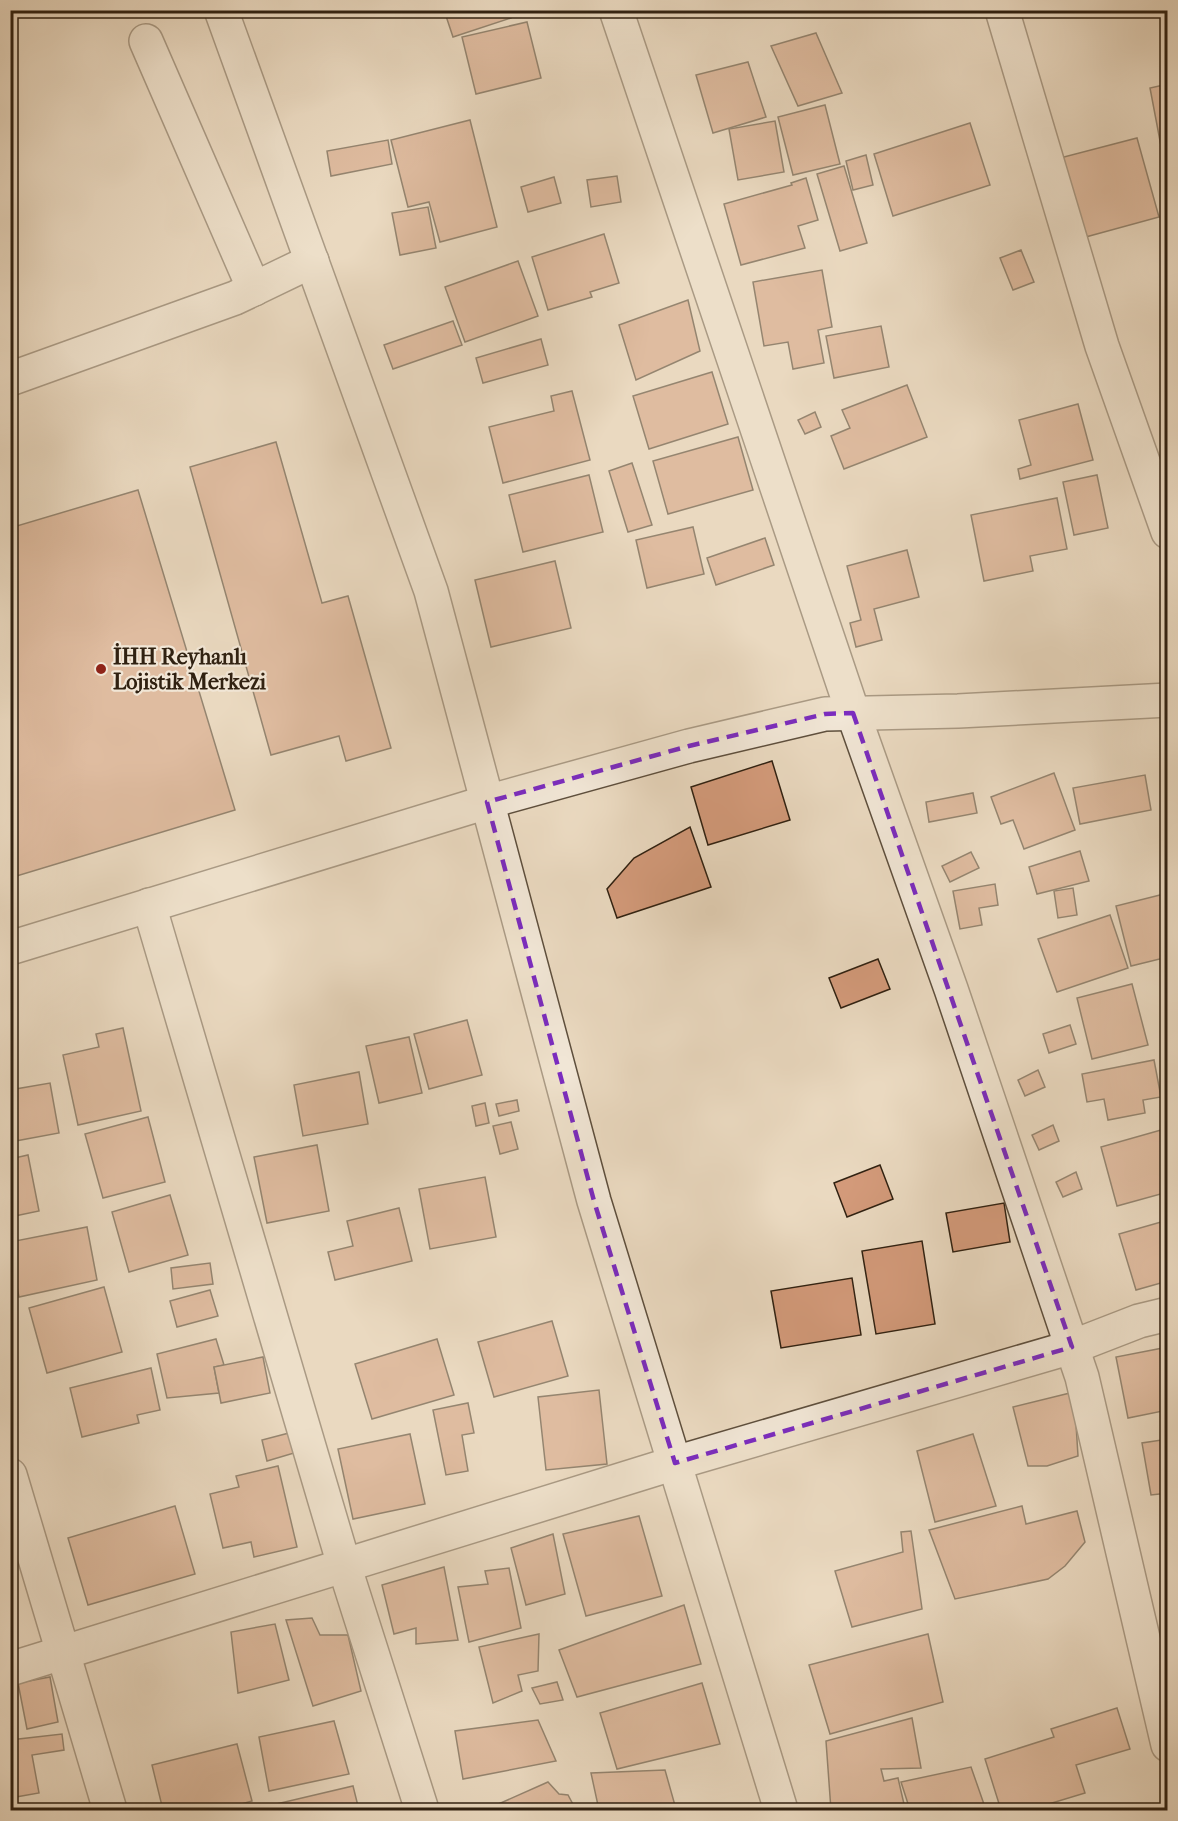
<svg xmlns="http://www.w3.org/2000/svg" width="1178" height="1821" font-family="'IM FELL French Canon',serif">
  <rect width="100%" height="100%" fill="#ead9c0"/>
  <filter id="stains"><feTurbulence type="fractalNoise" baseFrequency=".00333" numOctaves="4"/><feColorMatrix values="0 0 0 0 .2 0 0 0 0 .09 0 0 0 0 .02 0 0 0 .5 -.17"/></filter>
  <radialGradient id="worn" r=".72"><stop offset=".6" stop-color="#630" stop-opacity="0"/><stop offset="1" stop-color="#630" stop-opacity=".3"/></radialGradient>
  <g fill="#d39a7a" stroke="#302111" stroke-width="1.5">
    <path d="M444,10H508L511,18L453,37Z"/>
    <path d="M527,22L541,78L476,94L462,37Z"/>
    <path d="M816,33L842,93L798,106L771,46Z"/>
    <path d="M748,62L766,117L713,133L696,75Z"/>
    <path d="M1168,84V183L1150,88Z"/>
    <path d="M825,105L840,164L793,175L778,117Z"/>
    <path d="M470,120L497,227L440,242L429,202L408,207L391,140Z"/>
    <path d="M775,121L784,172L738,180L729,129Z"/>
    <path d="M970,123L990,185L893,216L874,154Z"/>
    <path d="M1137,138L1159,217L1082,238L1060,158Z"/>
    <path d="M388,140L392,164L331,176L327,151Z"/>
    <path d="M866,155L873,185L853,190L846,161Z"/>
    <path d="M844,166L867,243L840,251L817,174Z"/>
    <path d="M617,176L621,202L591,207L587,180Z"/>
    <path d="M554,177L561,203L528,212L521,187Z"/>
    <path d="M806,178L818,220L798,226L805,248L741,265L724,204L792,185L791,183Z"/>
    <path d="M428,207L436,248L400,255L392,213Z"/>
    <path d="M604,234L619,283L590,292L592,297L548,310L532,257Z"/>
    <path d="M1021,250L1034,282L1013,290L1000,258Z"/>
    <path d="M518,261L538,316L465,342L445,287Z"/>
    <path d="M822,270L832,327L818,330L824,363L793,369L788,342L764,346L753,282Z"/>
    <path d="M688,300L700,351L636,380L619,325Z"/>
    <path d="M453,321L462,345L393,369L384,345Z"/>
    <path d="M881,326L889,367L834,378L826,336Z"/>
    <path d="M541,339L548,365L483,383L476,358Z"/>
    <path d="M712,372L728,424L649,449L633,396Z"/>
    <path d="M907,385L927,437L844,469L831,436L850,428L842,410Z"/>
    <path d="M572,391L590,460L503,483L489,427L554,411L551,396Z"/>
    <path d="M1078,404L1093,460L1020,479L1018,469L1031,465L1019,420Z"/>
    <path d="M815,412L821,427L805,434L798,420Z"/>
    <path d="M738,437L753,490L668,514L653,461Z"/>
    <path d="M276,442L322,603L348,596L391,748L346,761L339,736L271,755L190,467Z"/>
    <path d="M632,463L652,525L628,532L609,471Z"/>
    <path d="M589,475L603,532L523,552L509,495Z"/>
    <path d="M1097,475L1108,528L1074,535L1063,482Z"/>
    <path d="M138,490L235,810L10,878V528Z"/>
    <path d="M1057,498L1067,549L1030,556L1033,571L984,581L971,515Z"/>
    <path d="M693,527L704,574L647,588L636,540Z"/>
    <path d="M765,538L774,565L716,585L707,558Z"/>
    <path d="M907,550L919,597L874,609L882,640L856,647L850,623L861,620L847,566Z"/>
    <path d="M555,561L571,628L491,647L475,580Z"/>
    <path d="M772,761L790,820L708,845L691,787Z"/>
    <path d="M1054,773L1075,830L1024,849L1013,820L1001,824L991,797Z"/>
    <path d="M1145,775L1151,810L1080,824L1073,788Z"/>
    <path d="M973,793L977,813L929,822L926,802Z"/>
    <path d="M690,827L711,887L617,918L607,889L634,858Z"/>
    <path d="M1080,851L1089,881L1037,894L1029,867Z"/>
    <path d="M971,852L979,868L950,882L942,866Z"/>
    <path d="M995,884L998,905L979,908L982,925L960,929L953,891Z"/>
    <path d="M1073,888L1077,915L1058,918L1054,891Z"/>
    <path d="M1168,893V957L1131,966L1116,906Z"/>
    <path d="M1110,915L1128,968L1057,992L1038,939Z"/>
    <path d="M878,959L890,989L841,1008L829,978Z"/>
    <path d="M1132,984L1148,1045L1092,1059L1077,998Z"/>
    <path d="M467,1020L482,1075L429,1089L414,1034Z"/>
    <path d="M1070,1025L1076,1044L1049,1053L1043,1034Z"/>
    <path d="M123,1028L141,1111L78,1125L63,1055L99,1047L96,1034Z"/>
    <path d="M409,1037L422,1093L379,1103L366,1046Z"/>
    <path d="M1154,1060L1161,1097L1143,1100L1145,1113L1108,1120L1104,1099L1087,1102L1082,1074Z"/>
    <path d="M1038,1070L1045,1087L1025,1096L1018,1080Z"/>
    <path d="M359,1072L368,1124L303,1136L294,1085Z"/>
    <path d="M50,1083L59,1133L10,1142V1090Z"/>
    <path d="M517,1100L519,1111L499,1116L496,1104Z"/>
    <path d="M485,1103L489,1123L476,1126L472,1106Z"/>
    <path d="M148,1117L165,1182L103,1198L85,1134Z"/>
    <path d="M511,1122L518,1149L500,1154L493,1126Z"/>
    <path d="M1053,1125L1059,1141L1039,1150L1032,1135Z"/>
    <path d="M1168,1128V1192L1117,1206L1101,1147Z"/>
    <path d="M317,1145L329,1211L267,1223L254,1157Z"/>
    <path d="M28,1155L39,1211L10,1217V1159Z"/>
    <path d="M880,1165L893,1199L847,1217L834,1183Z"/>
    <path d="M1076,1172L1082,1189L1063,1197L1056,1182Z"/>
    <path d="M485,1177L496,1237L430,1249L419,1189Z"/>
    <path d="M170,1195L188,1255L129,1272L112,1212Z"/>
    <path d="M1004,1203L1010,1242L953,1252L946,1213Z"/>
    <path d="M399,1208L412,1261L335,1280L328,1252L353,1246L347,1221Z"/>
    <path d="M1168,1220V1281L1136,1290L1119,1234Z"/>
    <path d="M87,1227L97,1280L19,1297L10,1254V1242Z"/>
    <path d="M922,1241L935,1324L876,1334L862,1251Z"/>
    <path d="M210,1263L213,1284L173,1289L171,1268Z"/>
    <path d="M852,1278L861,1335L781,1348L771,1291Z"/>
    <path d="M104,1287L122,1352L47,1373L29,1308Z"/>
    <path d="M210,1290L218,1316L177,1327L170,1301Z"/>
    <path d="M552,1321L568,1376L494,1397L478,1342Z"/>
    <path d="M216,1339L224,1365L214,1367L219,1393L167,1398L157,1354Z"/>
    <path d="M437,1339L454,1395L372,1419L355,1364Z"/>
    <path d="M1168,1347V1410L1128,1418L1116,1357Z"/>
    <path d="M263,1357L270,1393L221,1403L214,1367Z"/>
    <path d="M151,1368L160,1410L137,1415L139,1423L82,1437L70,1388Z"/>
    <path d="M599,1390L607,1464L546,1470L538,1397Z"/>
    <path d="M1074,1392L1078,1456L1047,1466H1028L1013,1407Z"/>
    <path d="M468,1403L474,1433L462,1435L468,1471L446,1475L433,1410Z"/>
    <path d="M289,1433L294,1453L267,1461L262,1440Z"/>
    <path d="M410,1434L425,1504L353,1519L338,1449Z"/>
    <path d="M973,1434L996,1506L935,1522L917,1451Z"/>
    <path d="M1168,1439V1493L1151,1495L1142,1443Z"/>
    <path d="M278,1466L297,1547L254,1557L251,1542L223,1548L210,1494L239,1487L236,1476Z"/>
    <path d="M175,1506L195,1574L88,1605L68,1538Z"/>
    <path d="M1022,1506L1026,1524L1077,1511L1085,1542L1065,1566L1048,1579L955,1599L929,1530Z"/>
    <path d="M639,1516L662,1596L586,1616L563,1534Z"/>
    <path d="M911,1531L922,1609L852,1627L835,1571L903,1552L901,1532Z"/>
    <path d="M553,1534L565,1594L526,1605L511,1548Z"/>
    <path d="M444,1567L458,1640L416,1644V1628L394,1634L382,1585Z"/>
    <path d="M509,1568L521,1628L469,1642L458,1587L488,1584L485,1571Z"/>
    <path d="M684,1605L701,1664L577,1697L559,1650Z"/>
    <path d="M312,1618L320,1635H348L361,1691L313,1706L286,1620Z"/>
    <path d="M275,1624L289,1680L238,1693L231,1632Z"/>
    <path d="M539,1634L538,1671L518,1675L522,1691L493,1703L479,1647Z"/>
    <path d="M928,1634L943,1702L830,1734L809,1665Z"/>
    <path d="M50,1677L58,1722L27,1729L18,1683Z"/>
    <path d="M557,1682L563,1700L540,1704L532,1688Z"/>
    <path d="M702,1683L720,1744L617,1769L600,1713Z"/>
    <path d="M1117,1708L1130,1749L1076,1765L1085,1793L1029,1810H1001L985,1759L1054,1737L1051,1729Z"/>
    <path d="M912,1718L921,1768L881,1769L884,1781L898,1778L904,1804L876,1810H831L826,1741Z"/>
    <path d="M538,1720L556,1761L463,1779L455,1731Z"/>
    <path d="M334,1721L349,1774L269,1791L259,1737Z"/>
    <path d="M62,1734L64,1750L32,1755L39,1793L10,1798V1740Z"/>
    <path d="M237,1744L252,1801L220,1810H163L152,1765Z"/>
    <path d="M971,1767L986,1810H910L901,1782Z"/>
    <path d="M665,1770L676,1809L599,1810L591,1773Z"/>
    <path d="M548,1782L559,1794L568,1795L576,1810H485Z"/>
    <path d="M353,1786L359,1810H274L272,1805Z"/>
  </g>
  <g fill="none" stroke-linecap="round" stroke-linejoin="round">
    <defs>
      <g id="minor">
        <path d="M221,10L431,591L594,1201L781,1810"/>
        <path d="M616,10L853,713L951,989L1082,1377L1168,1745"/>
        <path d="M1002,10L1102,346L1168,532"/>
        <path d="M146,41L254,289"/>
        <path d="M10,379L235,298L312,261"/>
        <path d="M149,905L344,1565L422,1810"/>
        <path d="M10,948L487,802L689,746L825,714L958,711L1168,700"/>
        <path d="M10,1475L110,1810"/>
        <path d="M10,1669L675,1463L1072,1347L1139,1321L1168,1314"/>
      </g>
    </defs>
    <use href="#minor" stroke="#5e4f3d" stroke-width="36"/>
    <use href="#minor" stroke="#f1e6d6" stroke-width="33"/>
  </g>
  <path d="M0 0H1178V1821H0ZM853,713L1072,1347L675,1463L594,1201L487,802L689,746L825,714Z" fill="#ead9c0" fill-opacity=".55" fill-rule="evenodd"/>
  <path fill="none" stroke="#7b2cbf" stroke-width="4.5" stroke-dasharray="12 8" stroke-linejoin="round" d="M853,713L1072,1347L675,1463L594,1201L487,802L689,746L825,714Z"/>
  <circle fill="#8f2418" stroke="#f1e6d6" stroke-width="2" cx="101" cy="669" r="6"/>
  <g text-anchor="middle" stroke-width="4.5" stroke-linejoin="round" paint-order="stroke">
    <g font-size="22" font-weight="bold" fill="#302111" stroke="#f1e6d6" text-anchor="start">
      <text x="113" y="664">İHH Reyhanlı<tspan x="113" dy="25">Lojistik Merkezi</tspan></text>
    </g>
  </g>
  <rect width="1178" height="1821" fill="none" stroke="#ead9c0" stroke-width="36"/>
  <rect x="12" y="12" width="1154" height="1797" fill="none" stroke="#302111" stroke-width="3"/>
  <rect x="18" y="18" width="1142" height="1785" fill="none" stroke="#302111" stroke-width="1.5"/>
  <rect width="100%" height="100%" filter="url(#stains)"/>
  <rect width="100%" height="100%" fill="url(#worn)"/>
</svg>
